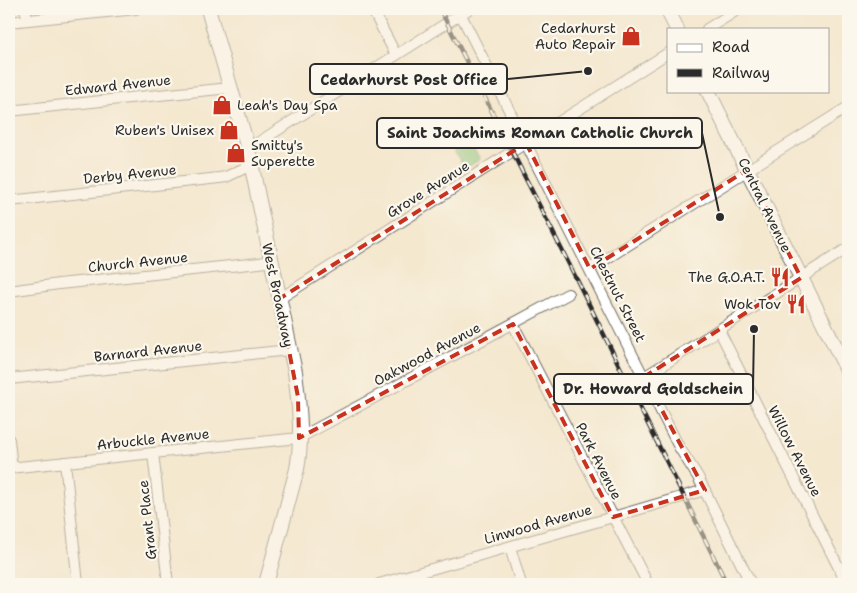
<svg xmlns="http://www.w3.org/2000/svg" width="857" height="593" font-family="'Shantell Sans',sans-serif">
  <rect width="100%" height="100%" fill="#fbf7ec"/>
  <filter id="ink" filterUnits="userSpaceOnUse"><feTurbulence type="fractalNoise" baseFrequency=".02" numOctaves="2"/><feDisplacementMap in="SourceGraphic" scale="10" xChannelSelector="R" yChannelSelector="G"/><feConvolveMatrix kernelMatrix="1 2 1 2 8 2 1 2 1" color-interpolation-filters="sRGB"/></filter>
  <filter id="wash" filterUnits="userSpaceOnUse"><feTurbulence type="fractalNoise" baseFrequency=".0096" numOctaves="4" result="noise"/><feDisplacementMap in="SourceGraphic" scale="20" xChannelSelector="R" yChannelSelector="G"/><feGaussianBlur stdDeviation="1.12" result="paint"/><feColorMatrix in="noise" values="0 0 0 0 0 0 0 0 0 0 0 0 0 0 0 0 0 1.4 0 .05"/><feComposite in="paint" operator="in"/></filter>
  <g filter="url(#wash)">
    <rect width="100%" height="100%" fill="#f4e8cf"/>
    <path fill="#86c77f" stroke="#587955" d="M458,125L480,159L465,169L444,134Z"/>
  </g>
  <g filter="url(#ink)">
    <g fill="none" stroke-linecap="round" stroke-linejoin="round">
      <defs>
        <g id="street">
          <path d="M25,9L28,20"/>
          <path d="M372,9L396,55"/>
          <path d="M458,9L679,447L698,477L751,584"/>
          <path d="M9,22L136,9"/>
          <path d="M707,29L739,9"/>
          <path d="M9,111L129,98L230,88"/>
          <path d="M248,149L469,9"/>
          <path d="M9,201L219,178L226,177L251,165"/>
          <path d="M590,269L848,107"/>
          <path d="M9,291L59,284L259,263L271,261"/>
          <path d="M279,299L668,53"/>
          <path d="M513,324L648,584"/>
          <path d="M719,330L847,584"/>
          <path d="M644,377L848,248"/>
          <path d="M9,379L290,350"/>
          <path d="M9,440L12,468"/>
          <path d="M153,453L168,584"/>
          <path d="M65,462L78,584"/>
          <path d="M9,468L299,438L568,294"/>
          <path d="M510,547L521,584"/>
          <path d="M379,584L613,517L705,490"/>
        </g>
        <g id="secondary">
          <path d="M208,9L248,149L295,372C299,404 303,437 297,469L266,584"/>
          <path d="M667,9L677,29"/>
          <path d="M708,91L848,372"/>
        </g>
      </defs>
      <use href="#street" stroke="#716d64" stroke-width="12"/>
      <use href="#secondary" stroke="#716d64" stroke-width="16"/>
      <use href="#street" stroke="#fff" stroke-width="10"/>
      <use href="#secondary" stroke="#fff" stroke-width="14"/>
      <defs>
        <path id="rail" d="M440,9L576,278L727,584"/>
      </defs>
      <use href="#rail" stroke="#2b2b2b" stroke-width="4.5"/>
      <use href="#rail" stroke="#fbf7ec" stroke-width="2.5" stroke-dasharray="8" stroke-linecap="butt"/>
    </g>
  </g>
  <path d="M0 0H857V593H0ZM526,143L590,269L747,170L801,278L644,377L705,490L613,517L513,324L299,438L298,397L279,299Z" fill="#f4e8cf" fill-opacity=".55" fill-rule="evenodd"/>
  <path fill="none" stroke="#c8321e" stroke-width="4" stroke-dasharray="10 6" stroke-linejoin="round" d="M526,143L590,269L747,170L801,278L644,377L705,490L613,517L513,324L299,438L298,397L279,299Z"/>
  <defs>
    <symbol id="shop-bare" viewBox="-9 -9 18 18"><path d="M-5-2.5h2.3a2.7 3.5 0 0 1 5.4 0H5L5.5 6h-11ZM-1.5-2.5h3a1.5 2.3 0 0 0-3 0Z" fill="#c8321e" stroke="#fbf7ec" stroke-width="2.5" paint-order="stroke"/></symbol>
    <symbol id="restaurant-bare" viewBox="-9 -9 18 18"><path d="M-5-6h1v4h1v-4h1v4h1v-4h1v5L-1.5 .5V6h-2V.5L-5-1ZM5-6V6H3V1.5H1.5Q1.5-4 5-6Z" fill="#c8321e" stroke="#fbf7ec" stroke-width="2.5" paint-order="stroke"/></symbol>
  </defs>
  <g fill-rule="evenodd">
    <use href="#shop-bare" x="617" y="22" width="28" height="28"/>
    <use href="#shop-bare" x="208" y="91" width="28" height="28"/>
    <use href="#shop-bare" x="215" y="116" width="28" height="28"/>
    <use href="#shop-bare" x="222" y="139" width="28" height="28"/>
    <use href="#restaurant-bare" x="766" y="263" width="28" height="28"/>
    <use href="#restaurant-bare" x="782" y="290" width="28" height="28"/>
  </g>
  <g text-anchor="middle" stroke-width="4.5" stroke-linejoin="round" paint-order="stroke">
    <g font-size="14" fill="#2b2b2b" stroke="#fbf7ec" text-anchor="end">
      <text x="616" y="33">Cedarhurst<tspan x="616" dy="16">Auto Repair</tspan></text>
      <text x="237" y="110" text-anchor="start">Leah's Day Spa</text>
      <text x="214" y="135">Ruben's Unisex</text>
      <text x="251" y="150" text-anchor="start">Smitty's<tspan x="251" dy="16">Superette</tspan></text>
      <text x="765" y="282">The G.O.A.T.</text>
      <text x="781" y="309">Wok Tov</text>
    </g>
    <g font-size="14" fill="#2b2b2b" stroke="#fbf7ec">
      <text transform="translate(118 85) rotate(-6)" y="5">Edward Avenue</text>
      <text transform="translate(130 174) rotate(-6)" y="5">Derby Avenue</text>
      <text transform="translate(428 189) rotate(-32)" y="5">Grove Avenue</text>
      <text transform="translate(765 205) rotate(64)" y="5">Central Avenue</text>
      <text transform="translate(138 262) rotate(-6)" y="5">Church Avenue</text>
      <text transform="translate(618 294) rotate(63)" y="5">Chestnut Street</text>
      <text transform="translate(278 295) rotate(78)" y="5">West Broadway</text>
      <text transform="translate(148 351) rotate(-6)" y="5">Barnard Avenue</text>
      <text transform="translate(427 354) rotate(-28)" y="5">Oakwood Avenue</text>
      <text transform="translate(153 439) rotate(-6)" y="5">Arbuckle Avenue</text>
      <text transform="translate(795 451) rotate(63)" y="5">Willow Avenue</text>
      <text transform="translate(599 461) rotate(63)" y="5">Park Avenue</text>
      <text transform="translate(147 520) rotate(-96)" y="5">Grant Place</text>
      <text transform="translate(538 524) rotate(-16)" y="5">Linwood Avenue</text>
    </g>
  </g>
  <path fill="none" stroke="#2b2b2b" stroke-width="2" d="M588 71L507 79M720 217L702 133M754 329L753 389"/>
  <g fill="#2b2b2b" stroke="#fbf7ec" stroke-width="2">
    <circle cx="588" cy="71" r="5"/>
    <circle cx="720" cy="217" r="5"/>
    <circle cx="754" cy="329" r="5"/>
  </g>
  <g fill="#fbf7ec" stroke="#2b2b2b" stroke-width="2">
    <rect x="310" y="64" width="197" height="30" rx="5"/>
    <rect x="377" y="118" width="325" height="30" rx="5"/>
    <rect x="554" y="374" width="199" height="30" rx="5"/>
  </g>
  <g font-size="15" text-anchor="middle" font-weight="bold" fill="#2b2b2b">
    <text x="409" y="85">Cedarhurst Post Office</text>
    <text x="540" y="138">Saint Joachims Roman Catholic Church</text>
    <text x="653" y="394">Dr. Howard Goldschein</text>
  </g>
  <rect width="857" height="593" fill="none" stroke="#fbf7ec" stroke-width="30"/>
  <rect x="667" y="28" width="162" height="65" fill="#fbf7ec" stroke="#a8a59f"/>
  <rect x="677" y="44" width="25" height="8" fill="#ffffff" stroke="#a8a59f"/>
  <text x="712" y="52" font-size="15" fill="#2b2b2b">Road</text>
  <rect x="677" y="69" width="25" height="8" fill="#2b2b2b" stroke="#a8a59f"/>
  <text x="712" y="78" font-size="15" fill="#2b2b2b">Railway</text>
</svg>
